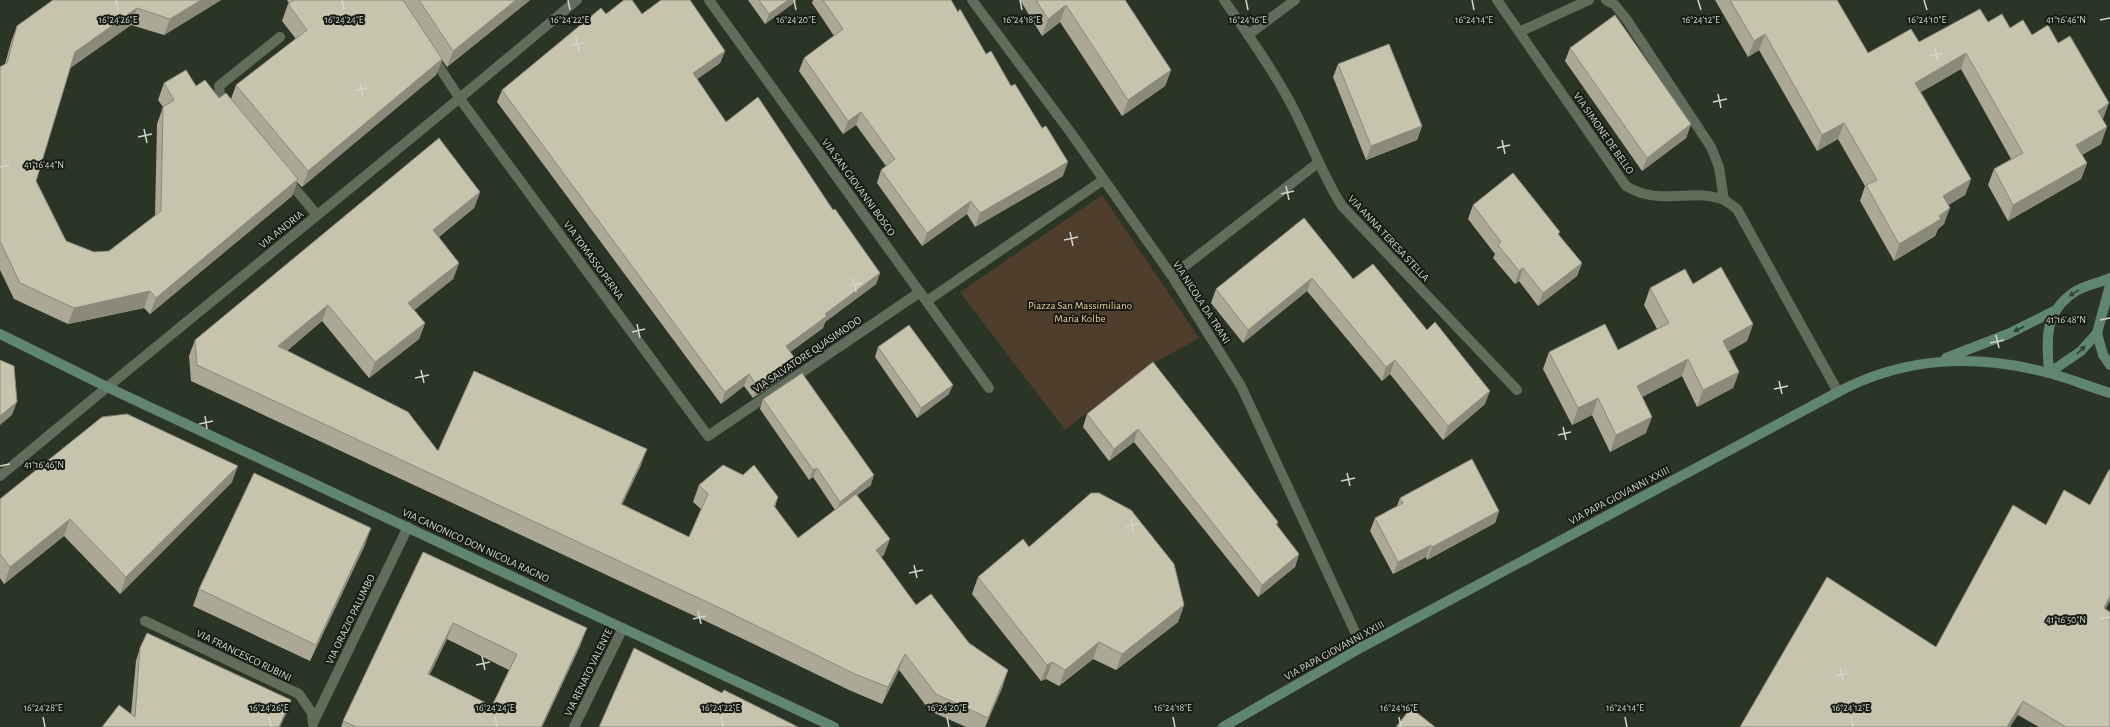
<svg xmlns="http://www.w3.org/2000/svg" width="2110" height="727" font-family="'Alegreya Sans',sans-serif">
  <rect width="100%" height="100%" fill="#2b3525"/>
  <path fill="#4f3e2b" d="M1102,195L1199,338L1145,368L1065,430L960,292Z"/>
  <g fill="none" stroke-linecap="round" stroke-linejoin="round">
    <g stroke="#616c5a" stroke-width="10">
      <path d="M709,0L989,388"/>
      <path d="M972,0L1071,133L1172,276L1241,386L1362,647"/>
      <path d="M1224,0C1247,33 1271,67 1290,102C1309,137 1321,173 1342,206L1517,390"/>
      <path d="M1497,0L1626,186C1660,207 1693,187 1724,200C1728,202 1733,206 1737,209L1838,392"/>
      <path d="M1606,0L1615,5L1627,20L1711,147L1719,167L1724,200"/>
      <path d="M1519,32L1589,0"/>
      <path d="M1248,35L1295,0"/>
      <path d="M432,56L460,99L708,436L920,292"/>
      <path d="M227,108L220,95L219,86L280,37"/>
      <path d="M286,178L317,215"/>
      <path d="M1172,276L1319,162"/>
      <path d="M927,301L1103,180"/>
      <path d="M0,476C191,316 387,161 577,0"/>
      <path d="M145,621L299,694L312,713L313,724"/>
      <path d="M314,721L408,527"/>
      <path d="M574,727L623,628"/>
    </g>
    <g stroke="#60876e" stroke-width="10">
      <path d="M2110,278C2099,283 2082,286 2073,293C2043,314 2047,341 2049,373L2081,351L2097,333L2110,285"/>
      <path d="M2097,333L2103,355L2110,365"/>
      <path d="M0,334L107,387L834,727"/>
      <path d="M1946,358L2008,334L2054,311"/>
      <path d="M1223,727L1362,647L1838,392C1906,356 1975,354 2049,373C2069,378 2089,387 2110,393"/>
    </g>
  </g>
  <g fill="#aba995" fill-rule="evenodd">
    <path d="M53,0H221L164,35L131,25L70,68L36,181L66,241L94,252L109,251L155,216L157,124L163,107L158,100L164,83L196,86L219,98L231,99L236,85L296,39L282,21L288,4L289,3L287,0H530L447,67L442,60L436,75L302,187L297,182L292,196L150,314L144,308L68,324L14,299L0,270V67L5,64L11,42L17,26Z"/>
    <path d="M748,0H796L795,2L765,24Z"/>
    <path d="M813,0H951L958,12L986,54L1063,176L975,227L967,214L922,246L877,183L881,170L886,166L856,125L843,134L799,71L804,58L834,36L812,3Z"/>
    <path d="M1020,0H1125L1171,70L1165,86L1122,116L1060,22L1042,36Z"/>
    <path d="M1715,0H1837L1868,53L1919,42L1988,22L2010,28L2032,35L2103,119L2101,144L2082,155L2087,163L2081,179L2008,221L1988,185L1994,169L2011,159L1961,69L1921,92L1971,179L1965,195L1948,205L1944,224L1938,229L1935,236L1894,261L1860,201L1865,186L1838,139L1817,151L1759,50L1748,57Z"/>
    <path d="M642,14L725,51L720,63L697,79L726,122L833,210L880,273L876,284L825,322L823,328L790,352L796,360L791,372L753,398L744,386L721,404L497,102L502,90Z"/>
    <path d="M1570,48L1691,124L1686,138L1642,171L1565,61Z"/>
    <path d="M1338,64L1422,126L1417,140L1366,160L1333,77Z"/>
    <path d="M480,192L474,208L439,237L459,263L453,279L414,310L425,323L419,339L369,378L322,321L287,351L438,451L641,465L622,504L689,537L701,509L693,502L699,485L778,497L775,507L798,538L835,510L813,477L809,480L760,409L763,399L871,485L857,495L884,555L881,557L916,605L969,643L1003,686L985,727H966L930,711L899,670L882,704L849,690L714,625L191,381L189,356L195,340Z"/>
    <path d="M1473,205L1559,235L1582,263L1577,276L1538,306L1519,281L1515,284L1493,258L1495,254L1468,219Z"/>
    <path d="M1304,218L1353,279L1485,404L1443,440L1390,374L1382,381L1307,291L1243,343L1211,303L1216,289Z"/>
    <path d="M1693,284L1753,324L1747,341L1729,351L1739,372L1733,388L1697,407L1682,376L1642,397L1646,433L1610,452L1592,415L1572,425L1543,369L1549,352L1618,350L1657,329L1644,305L1650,288Z"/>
    <path d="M878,347L949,394L917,418L875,357Z"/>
    <path d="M1153,362L1278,522L1277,526L1299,554L1295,567L1258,597L1134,442L1109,461L1083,427L1087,414Z"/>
    <path d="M232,482L120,594L64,536L4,584L0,578V499Z"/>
    <path d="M1400,498L1499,511L1495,523L1427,560L1426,557L1393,574L1370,531L1375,518L1397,506Z"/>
    <path d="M2046,525L2106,609L2110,727H2039L2018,715L1936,647Z"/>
    <path d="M365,545L310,661L193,606L199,589Z"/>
    <path d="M1029,547L1184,605L1178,622L1116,670L1093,659L1059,686L1046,679L1041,681L972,594L978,577Z"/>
    <path d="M423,552L581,644L542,727H341L343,721ZM447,639L509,670L492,706L429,675Z"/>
    <path d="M140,648L291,700L286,714L102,727L131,714L136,661Z"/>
  </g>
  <g fill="#8b8979">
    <path d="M201,0H221L164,35L170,19Z"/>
    <path d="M516,0H530L447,67L453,51Z"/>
    <path d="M788,0H796L795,2L765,24L769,14Z"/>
    <path d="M1066,5L1060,22L1042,36L1048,19Z"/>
    <path d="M137,8L131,25L69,69L75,52Z"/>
    <path d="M1765,34L1759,50L1748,57L1754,41Z"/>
    <path d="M725,51L720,63L689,85L693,73Z"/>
    <path d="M1966,53L1961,69L1909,99L1915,83Z"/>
    <path d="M442,59L436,75L302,187L308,171Z"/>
    <path d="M1171,70L1165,86L1122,116L1128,100Z"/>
    <path d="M2109,103L2103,119L2092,127L2098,111Z"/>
    <path d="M861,112L856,125L843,134L848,121Z"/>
    <path d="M1844,123L1838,139L1817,151L1822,135Z"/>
    <path d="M1691,124L1686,138L1642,171L1647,158Z"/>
    <path d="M1422,126L1417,140L1366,160L1371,146Z"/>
    <path d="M2107,127L2101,144L2070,161L2076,145Z"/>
    <path d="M1068,162L1063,176L975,227L980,213Z"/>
    <path d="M2087,163L2081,179L2008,221L2013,205Z"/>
    <path d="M298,179L292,196L150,314L156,298Z"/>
    <path d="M1971,179L1965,195L1937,212L1943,196Z"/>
    <path d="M480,192L474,208L427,246L433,230Z"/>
    <path d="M971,201L967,214L922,246L927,233Z"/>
    <path d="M1950,208L1944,224L1938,229L1935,236L1894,261L1899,244L1939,216Z"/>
    <path d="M459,263L453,279L402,320L408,303Z"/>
    <path d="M1582,263L1577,276L1538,306L1543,293Z"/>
    <path d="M1523,268L1519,281L1515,284L1519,271Z"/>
    <path d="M880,273L876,284L825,322L823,328L782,358L786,346L825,314Z"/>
    <path d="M1312,278L1307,291L1243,343L1248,330Z"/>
    <path d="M150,291L144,308L68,324L74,308Z"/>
    <path d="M328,305L322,321L272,363L278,346Z"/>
    <path d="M425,323L419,339L369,378L375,362Z"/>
    <path d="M1753,324L1747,341L1717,358L1723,341Z"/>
    <path d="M1688,359L1682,376L1631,403L1637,386Z"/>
    <path d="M796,360L791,372L753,398L757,386Z"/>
    <path d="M1395,360L1390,374L1382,381L1386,367Z"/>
    <path d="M1739,372L1733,388L1697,407L1703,390Z"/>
    <path d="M749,374L744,386L721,404L725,392Z"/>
    <path d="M953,385L949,394L917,418L921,408Z"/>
    <path d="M1490,391L1485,404L1443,440L1448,426Z"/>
    <path d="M1598,398L1592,415L1572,425L1578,408Z"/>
    <path d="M17,402L12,415L0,425V416Z"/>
    <path d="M1652,417L1646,433L1610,452L1616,435Z"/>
    <path d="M1138,429L1134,442L1109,461L1114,449Z"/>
    <path d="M647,449L641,465L615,520L621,504Z"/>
    <path d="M238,466L232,482L120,594L126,577Z"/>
    <path d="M817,468L813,477L809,480L813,470Z"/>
    <path d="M874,475L871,485L836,511L840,502Z"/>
    <path d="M1499,511L1495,523L1427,560L1432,547Z"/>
    <path d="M70,519L64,536L4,584L10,567Z"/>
    <path d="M371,528L365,545L310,661L316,645Z"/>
    <path d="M890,539L884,555L870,566L876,550Z"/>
    <path d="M1431,545L1426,557L1393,574L1398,562Z"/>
    <path d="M1299,554L1295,567L1258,597L1262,585Z"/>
    <path d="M2110,596V601L2099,621L2104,608Z"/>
    <path d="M1184,605L1178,622L1116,670L1122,654Z"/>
    <path d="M453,623L447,639L422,691L428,674Z"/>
    <path d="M587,628L581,644L542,727H541Z"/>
    <path d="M1099,642L1093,659L1059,686L1065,670Z"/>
    <path d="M905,654L899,670L882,704L888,687Z"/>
    <path d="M1052,662L1046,679L1041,681L1047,665Z"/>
    <path d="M1008,670L1003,686L985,727L988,718Z"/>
    <path d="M291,700L286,714L280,727H279Z"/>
    <path d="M2023,701L2018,715L2010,727H2007Z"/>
  </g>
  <g fill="#c7c4ad" stroke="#8b8979" fill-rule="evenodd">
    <path d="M53,0H201L170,19L137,8L75,52L36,181L66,241L94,252L109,251L161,211L163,107L174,100L164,83L186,70L196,86L205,80L219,98L226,93L298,179L156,298L150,291L74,308L20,283L0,241V67L7,63L17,26Z"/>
    <path d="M294,0H403L442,59L308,171L236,85L307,30L288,4Z"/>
    <path d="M419,0H516L453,51Z"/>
    <path d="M624,0H632L642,14L661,0H690L725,51L693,73L726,122L758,97L833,210L835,209L880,273L825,314L827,316L786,346L796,360L757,386L749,374L725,392L502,90L601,8L606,14Z"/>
    <path d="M759,0H788L769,14Z"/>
    <path d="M823,0H951L958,12L960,9L986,54L991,51L1011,86L1015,84L1042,128L1046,126L1068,162L980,213L971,201L927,233L881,170L895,159L861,112L848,121L804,58L843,29Z"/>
    <path d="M1036,0H1125L1171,70L1128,100L1066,5L1048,19Z"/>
    <path d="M1730,0H1837L1868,53L1911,29L1919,42L1980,9L1988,22L2002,14L2010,28L2023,20L2032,35L2048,25L2058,43L2070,36L2109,103L2098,111L2107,127L2076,145L2087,163L2013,205L1994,169L2023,153L1966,53L1915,83L1971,179L1943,196L1950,208L1939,216L1941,219L1899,244L1866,185L1877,180L1844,123L1822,135L1765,34L1754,41Z"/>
    <path d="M1615,15L1691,124L1647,158L1570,48Z"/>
    <path d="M1389,44L1422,126L1371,146L1338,64Z"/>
    <path d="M439,138L480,192L433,230L459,263L408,303L425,323L375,362L328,305L278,346L408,412L438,451L474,371L647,449L621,504L689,537L708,494L699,485L723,465L743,475L754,465L778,497L774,506L798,538L856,494L890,539L876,550L916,605L931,594L969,643L1008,670L988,718L936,694L905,654L888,687L855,674L720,608L197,365L195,340Z"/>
    <path d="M1513,173L1560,232L1558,234L1582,263L1543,293L1523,268L1519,271L1498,245L1501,242L1473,205Z"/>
    <path d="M1304,218L1353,279L1373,264L1427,330L1435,322L1490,391L1448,426L1395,360L1386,367L1312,278L1248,330L1216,289Z"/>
    <path d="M1721,267L1753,324L1723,341L1739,372L1703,390L1688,359L1637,386L1652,417L1616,435L1598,398L1578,408L1549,352L1605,324L1618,350L1669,323L1650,288L1685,269L1693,284Z"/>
    <path d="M909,325L953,385L921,408L878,347Z"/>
    <path d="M0,360L14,366L17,402L0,416Z"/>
    <path d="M1153,362L1278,522L1276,524L1299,554L1262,585L1138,429L1114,449L1087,414Z"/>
    <path d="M802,373L874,475L840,502L817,468L813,470L763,399Z"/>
    <path d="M127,414L238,466L126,577L70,519L10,567L0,554V499L102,417Z"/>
    <path d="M1472,459L1499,511L1432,547L1431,545L1398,562L1375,518L1403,503L1400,498Z"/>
    <path d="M2109,470H2110V596L2104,608L2110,612V727H2066L2023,701L2007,727H1740L1827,577L1936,647L2013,505L2046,525L2064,490L2090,505Z"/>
    <path d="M254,473L371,528L316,645L199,589Z"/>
    <path d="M1091,493H1099L1131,510L1174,564L1184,605L1122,654L1099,642L1065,670L1052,662L1047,665L978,577L1023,539L1029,547Z"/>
    <path d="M423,552L587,628L541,727H357L343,721ZM453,623L517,654L492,706L428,674Z"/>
    <path d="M147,633L291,700L279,727H102L119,705L135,717L140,648Z"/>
    <path d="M634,648L722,693L724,690L798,727H599Z"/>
    <path d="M1411,708L1435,727H1396Z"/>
  </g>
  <defs><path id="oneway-solid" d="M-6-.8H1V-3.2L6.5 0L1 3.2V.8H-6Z"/></defs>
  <g fill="#314134">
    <use href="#oneway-solid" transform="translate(2074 293) rotate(148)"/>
    <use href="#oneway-solid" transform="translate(2019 329) rotate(153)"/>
    <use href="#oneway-solid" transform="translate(2081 350) rotate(-43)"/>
  </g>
  <path fill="none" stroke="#d0d6cc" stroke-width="1.5" d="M116,0L118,10M342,0L344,10M568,0L570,10M794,0L796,10M1020,0L1022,10M1246,0L1248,10M1472,0L1474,10M1698,0L1701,10M1924,0L1927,10M2100,20L2110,18M576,37L579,51M571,45L584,43M1935,48L1938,62M1929,56L1943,53M360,83L363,97M355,91L368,88M1718,94L1721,108M1713,102L1727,99M144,129L147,143M138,137L152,134M1502,140L1505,154M1497,148L1510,145M0,167L10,165M1286,186L1289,200M1281,194L1294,191M1070,232L1073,246M1064,240L1078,237M853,278L856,292M848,286L862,283M2100,320L2110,318M637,324L640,338M632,332L645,329M1996,335L1999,348M1990,343L2004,340M421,370L424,383M415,378L429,375M1779,381L1782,394M1774,389L1788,386M205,416L207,429M199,424L213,421M1563,427L1566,440M1558,435L1571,432M0,466L10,464M1347,473L1350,486M1341,481L1355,478M1131,519L1133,532M1125,527L1139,524M914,565L917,578M909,573L923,570M698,611L701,624M693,619L706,616M2100,619L2110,617M482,656L485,670M476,665L490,662M1840,667L1843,681M1835,676L1849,673M43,717L45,727M269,717L271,727M495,717L497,727M721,717L723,727M947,717L949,727M1173,717L1175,727M1399,717L1401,727M1625,717L1627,727M1851,717L1853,727"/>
  <g text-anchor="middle" stroke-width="4" stroke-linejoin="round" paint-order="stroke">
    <g font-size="11" fill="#d0d6cc" stroke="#171b14">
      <text transform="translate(1604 133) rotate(55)" y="4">VIA SIMONE DE BELLO</text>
      <text transform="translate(859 187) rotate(54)" y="4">VIA SAN GIOVANNI BOSCO</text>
      <text transform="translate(281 229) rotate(-39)" y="4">VIA ANDRIA</text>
      <text transform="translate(1389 238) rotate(47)" y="4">VIA ANNA TERESA STELLA</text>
      <text transform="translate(594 260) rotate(54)" y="4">VIA TOMASSO PERNA</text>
      <text transform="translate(1202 302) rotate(57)" y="4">VIA NICOLA DA TRANI</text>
      <text transform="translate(807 354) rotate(-34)" y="4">VIA SALVATORE QUASIMODO</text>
      <text transform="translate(1619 495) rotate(-28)" y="4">VIA PAPA GIOVANNI XXIII</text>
      <text transform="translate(476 545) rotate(25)" y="4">VIA CANONICO DON NICOLA RAGNO</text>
      <text transform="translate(350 619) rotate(-64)" y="4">VIA ORAZIO PALUMBO</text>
      <text transform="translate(1334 650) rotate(-29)" y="4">VIA PAPA GIOVANNI XXIII</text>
      <text transform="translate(244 655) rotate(26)" y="4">VIA FRANCESCO RUBINI</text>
      <text transform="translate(588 672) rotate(-64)" y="4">VIA RENATO VALENTE</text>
    </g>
    <g font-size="11" fill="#ecc69a" stroke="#171b14">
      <text x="1080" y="309">Piazza San Massimiliano<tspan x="1080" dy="13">Maria Kolbe</tspan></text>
    </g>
  </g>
  <g font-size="10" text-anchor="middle" fill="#d0d6cc" stroke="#171b14" stroke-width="4" stroke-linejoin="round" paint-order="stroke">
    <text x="118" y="23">16°24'26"E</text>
    <text x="344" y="23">16°24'24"E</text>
    <text x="570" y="23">16°24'22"E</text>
    <text x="796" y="23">16°24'20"E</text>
    <text x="1022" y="23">16°24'18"E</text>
    <text x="1248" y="23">16°24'16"E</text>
    <text x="1474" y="23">16°24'14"E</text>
    <text x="1701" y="23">16°24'12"E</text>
    <text x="1927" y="23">16°24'10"E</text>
    <text x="2066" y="23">41°16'46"N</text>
    <text x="44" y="168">41°16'44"N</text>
    <text x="2066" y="323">41°16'48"N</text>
    <text x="44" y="468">41°16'46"N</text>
    <text x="2066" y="623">41°16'50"N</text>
    <text x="43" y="711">16°24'28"E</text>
    <text x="269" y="711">16°24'26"E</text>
    <text x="495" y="711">16°24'24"E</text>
    <text x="721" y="711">16°24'22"E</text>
    <text x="947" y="711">16°24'20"E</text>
    <text x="1173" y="711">16°24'18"E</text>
    <text x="1399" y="711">16°24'16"E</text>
    <text x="1625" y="711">16°24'14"E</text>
    <text x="1851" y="711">16°24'12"E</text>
  </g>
</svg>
